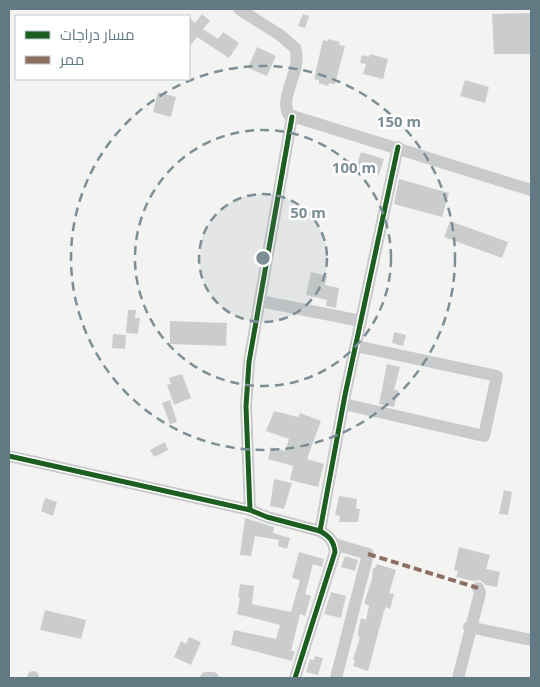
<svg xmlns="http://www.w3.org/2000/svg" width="540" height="687" font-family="'Noto Sans',Cairo,sans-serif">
  <rect width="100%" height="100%" fill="#f3f3f1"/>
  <g fill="#cbcdcd">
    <path d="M531,13V54H494L492,14Z"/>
    <path d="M202,14L210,21L203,29L218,39L223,32L239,43L229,58L197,37L189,47V17L195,23Z"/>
    <path d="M303,14L309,16L305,28L298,26Z"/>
    <path d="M328,39L340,42L339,45L345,46L335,84L329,83L328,86L319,83V80L314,79L323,40L328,41Z"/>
    <path d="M257,47L276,56L267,76L248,68Z"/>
    <path d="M370,54L388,59L383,79L363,74L366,64L360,63L362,55L369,57Z"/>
    <path d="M465,80L489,87L485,103L460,96Z"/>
    <path d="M158,92L176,97L171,117L153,112Z"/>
    <path d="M361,152L384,159L379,175L356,168Z"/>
    <path d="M399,179L449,193L442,217L394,204Z"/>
    <path d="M450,221L508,242L502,258L444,237Z"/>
    <path d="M311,272L327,276L325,285L339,288L336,308L326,306L327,300L306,295Z"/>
    <path d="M128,310H136L135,318H140L138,334L126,333Z"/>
    <path d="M170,321L227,323L226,346L170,344Z"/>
    <path d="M394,332L406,335L403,346L392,343Z"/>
    <path d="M113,334L126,335L125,349L112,348Z"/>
    <path d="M387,364L400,367L394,390H398L394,407L379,404Z"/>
    <path d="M182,374L191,398L174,405L167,385L171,384L169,378Z"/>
    <path d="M170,400L177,422L170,424L162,403Z"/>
    <path d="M274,411L298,417L300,413L321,421L307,459L324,464L318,487L290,480L293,466L268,459L271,447L285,451L289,439L266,431Z"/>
    <path d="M165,442L168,450L154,457L150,450Z"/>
    <path d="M274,479L292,483L284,509L270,506Z"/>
    <path d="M504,490L512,492L508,515L499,514Z"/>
    <path d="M339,496L357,499L356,509H360L358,522H339L340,516L335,515Z"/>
    <path d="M45,498L57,502L53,516L41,511Z"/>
    <path d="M245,518L274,527L273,533L290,538L287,549L278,546L279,540L255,536L251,556L240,555Z"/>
    <path d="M459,547L490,555L486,569L500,572L497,587L486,585L480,580L474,581L456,577L458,571L454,570Z"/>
    <path d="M299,552L324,559L322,567L313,564L305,594L311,596L305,616L300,614L291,651H295L292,661L231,645L234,630L276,639L280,625L237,614L240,598H238L240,584L254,586L252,604L291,612L300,580L292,578Z"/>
    <path d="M345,556L358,560L355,571L341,567Z"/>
    <path d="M377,564L396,570L389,593L394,594L390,609L386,607L384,611L368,671L353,666L355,661L353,660L360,637L358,636V631L361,618L366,620L369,606L364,603L372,579L373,568H375Z"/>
    <path d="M331,592L346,596L341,618L324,614Z"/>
    <path d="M45,610L86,620L81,639L40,630Z"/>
    <path d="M189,637L201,642L191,665L174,657L181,641L186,644Z"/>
    <path d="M315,656L323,658L318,675L306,672L310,659L314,660Z"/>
  </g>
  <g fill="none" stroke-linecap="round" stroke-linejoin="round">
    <g stroke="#c9cacb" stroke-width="12">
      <path d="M239,9L280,35L295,48C303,69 278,98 289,115L531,190"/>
      <path d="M260,301L361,321"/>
      <path d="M344,404L484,436L497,376L356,346"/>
      <path d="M9,456L250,510L267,517L320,531C329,536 334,541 335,552L295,678"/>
      <path d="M250,510L246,406L249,362L292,117"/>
      <path d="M320,531L345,395L398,147"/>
      <path d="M334,544L368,554L336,678"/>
      <path d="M469,627L531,640"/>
      <path d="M33,678V677"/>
      <path d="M206,678H213"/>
      <path d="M458,678L480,593L478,588"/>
    </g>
    <path stroke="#8d6e63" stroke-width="4" stroke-dasharray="8 4" stroke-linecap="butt" d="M368,554L478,588"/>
    <defs>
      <g id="cycleway">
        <path d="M9,456L250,510L267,517L320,531C329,536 334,541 335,552L295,678"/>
        <path d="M250,510L246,406L249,362L292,117"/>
        <path d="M320,531L345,395L398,147"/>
      </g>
    </defs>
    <use href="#cycleway" stroke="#fff" stroke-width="8"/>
    <use href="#cycleway" stroke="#1b5e20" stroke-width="5"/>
  </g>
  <circle cx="263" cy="258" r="64" fill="#7c8e96" fill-opacity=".12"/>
  <g fill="none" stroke="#7c8e96" stroke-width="2.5" stroke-dasharray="9 6">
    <circle cx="263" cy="258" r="64"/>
    <circle cx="263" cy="258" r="128"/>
    <circle cx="263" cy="258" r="192"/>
  </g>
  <circle cx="263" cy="258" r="8" fill="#7c8e96" stroke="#fff" stroke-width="2.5"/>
  <g font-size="15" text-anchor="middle" font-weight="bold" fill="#7c8e96" stroke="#fff" stroke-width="5" stroke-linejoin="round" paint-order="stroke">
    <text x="399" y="127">150 m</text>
    <text x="354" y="173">100 m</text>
    <text x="308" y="218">50 m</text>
  </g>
  <rect width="540" height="687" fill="none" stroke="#627883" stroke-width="20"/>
  <rect x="15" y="15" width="175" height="65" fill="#ffffff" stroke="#c0c9cd"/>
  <rect x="25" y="31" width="25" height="8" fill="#1b5e20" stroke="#c0c9cd"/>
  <text x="60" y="40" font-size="15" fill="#627883">مسار دراجات</text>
  <rect x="25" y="56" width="25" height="8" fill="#8d6e63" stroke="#c0c9cd"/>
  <text x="60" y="65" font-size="15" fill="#627883">ممر</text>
</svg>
